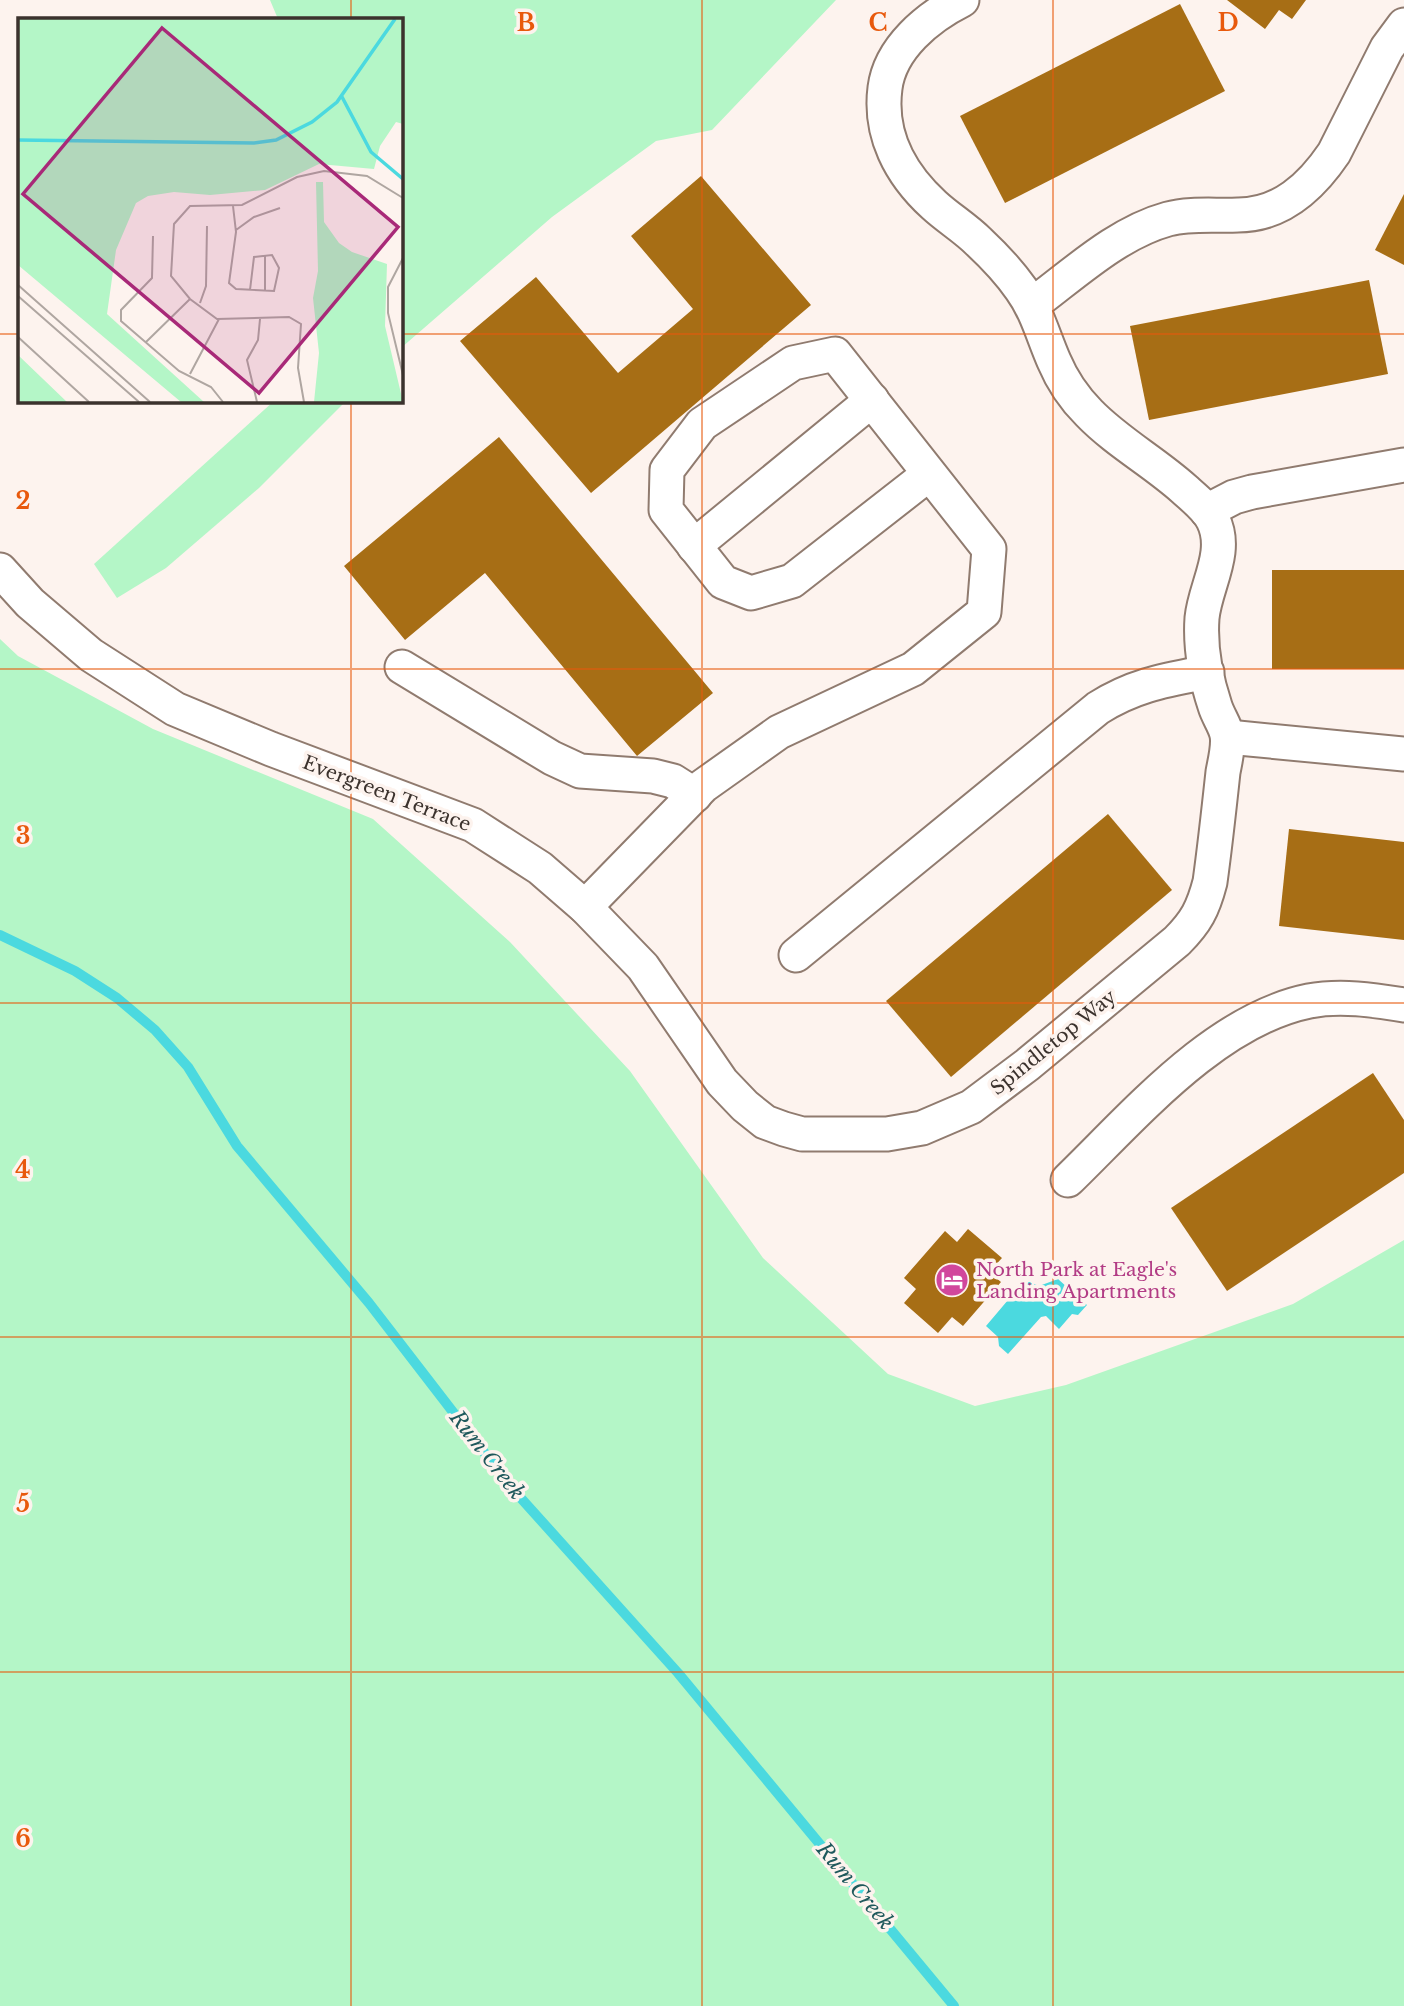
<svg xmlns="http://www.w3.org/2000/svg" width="1404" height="2006" font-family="'Libre Baskerville',serif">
  <rect width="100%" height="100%" fill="#fdf3ee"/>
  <g fill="#b4f6c7">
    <path d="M270,0H836L712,130L656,141L552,217L401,348V19H278Z"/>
    <path d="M274,401H346L259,488L166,568L117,598L94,564Z"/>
    <path d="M0,639L18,656L153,729L373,819L510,942L630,1071L763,1258L888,1374L975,1406L1066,1385L1293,1304L1404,1240V2006H0Z"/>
  </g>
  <path fill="#4bd9df" d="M1058,1279L1087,1305L1078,1315L1072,1314L1059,1329L1046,1316L1041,1317L1008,1354L999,1346L998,1337L986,1326L1025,1280L1039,1286Z"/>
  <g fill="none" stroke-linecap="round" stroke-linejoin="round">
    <path stroke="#4bd9df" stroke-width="10" d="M0,935L75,971L117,998L155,1030L188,1067L237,1146L369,1303L510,1486L678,1673L954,2006"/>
  </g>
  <g fill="#a76e15">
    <path d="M1227,0H1306L1292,19L1279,10L1265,29Z"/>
    <path d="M1180,4L1225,91L1005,203L960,116Z"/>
    <path d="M701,176L811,305L591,493L460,341L536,277L618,373L693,309L631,236Z"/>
    <path d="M1404,194V265L1375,250Z"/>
    <path d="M1369,280L1388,374L1149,420L1130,326Z"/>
    <path d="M499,437L713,693L637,756L485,573L405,640L344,566Z"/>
    <rect x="1272" y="570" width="132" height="99"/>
    <path d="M1108,814L1172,890L951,1077L886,1001Z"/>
    <path d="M1289,829L1404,842V940L1279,926Z"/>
    <path d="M1373,1073L1404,1120V1173L1227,1291L1171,1208Z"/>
    <path d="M968,1229L1002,1258L989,1272L1001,1282L963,1326L952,1317L938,1333L904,1303L916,1289L904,1278L945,1231L957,1242Z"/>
  </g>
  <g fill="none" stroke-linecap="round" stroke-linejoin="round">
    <defs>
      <g id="minor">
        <path d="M1032,305C1074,274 1117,233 1168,219C1190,213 1215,216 1238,215C1281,215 1311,187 1334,153L1387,48L1404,25"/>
        <path d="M1207,511L1234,497L1252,492L1404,465"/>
        <path d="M694,546L872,400"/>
        <path d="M0,570L30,603L91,655L175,709L271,749L473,825L540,868L585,907L643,967L722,1082L745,1106L765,1122L784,1129L802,1134H887L922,1128L971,1107L1027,1065L1177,941C1196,922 1203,909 1210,882C1215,846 1219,809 1223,772C1225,761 1229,746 1227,735C1225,725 1218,716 1215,706C1206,679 1200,646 1202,618C1205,586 1229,552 1213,520C1207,508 1194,498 1184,489C1154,462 1117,442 1089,413C1074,398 1062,380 1054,361C1043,336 1037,311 1021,289C1009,272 994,256 979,242C965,228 948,218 934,205C900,174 879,134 885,88C890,48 928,17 962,0"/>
        <path d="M402,667L552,758L580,771L653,776L673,781L695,795"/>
        <path d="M1228,737L1404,754"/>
        <path d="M585,907L703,786L779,732L913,669L984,612L989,549L835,354L793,363L702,424L667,470L666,510L723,582L751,593L792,581L929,474"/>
        <path d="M796,955L1098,708C1134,685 1166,680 1207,672"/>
        <path d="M1068,1180C1134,1116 1215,1020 1309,1001C1341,995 1373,1000 1404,1005"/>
      </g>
    </defs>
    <use href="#minor" stroke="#907b6f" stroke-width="37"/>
    <use href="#minor" stroke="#fff" stroke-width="33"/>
  </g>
  <path fill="none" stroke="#e8590c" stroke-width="2" stroke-opacity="0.55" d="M351,0V19M702,0V2006M1053,0V2006M0,334H19M401,334H1404M351,401V2006M0,669H1404M0,1003H1404M0,1337H1404M0,1672H1404"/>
  <defs>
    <symbol id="hotel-disc" viewBox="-11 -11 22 22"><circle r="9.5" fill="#d1479c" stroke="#fdf3ee"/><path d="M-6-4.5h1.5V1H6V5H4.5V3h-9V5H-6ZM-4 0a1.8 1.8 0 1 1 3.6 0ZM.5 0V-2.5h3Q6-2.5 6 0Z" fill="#fff"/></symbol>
  </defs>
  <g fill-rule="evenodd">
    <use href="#hotel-disc" x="933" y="1261" width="38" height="38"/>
  </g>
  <g text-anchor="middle" stroke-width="7" stroke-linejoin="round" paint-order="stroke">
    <g font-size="19" fill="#3b322d" stroke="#fdf3ee">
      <text transform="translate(387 793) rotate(21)" y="7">Evergreen Terrace</text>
      <text transform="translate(1053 1042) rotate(-39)" y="7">Spindletop Way</text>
    </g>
    <g font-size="19" fill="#b23c85" stroke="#fdf3ee" text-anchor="start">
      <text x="976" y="1276">North Park at Eagle's<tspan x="976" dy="22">Landing Apartments</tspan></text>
    </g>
    <g font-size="21" font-style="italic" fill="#1f595c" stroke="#fdf3ee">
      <text transform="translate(487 1455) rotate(52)" y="7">Rum Creek</text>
      <text transform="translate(855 1886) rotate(50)" y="7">Rum Creek</text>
    </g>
  </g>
  <g transform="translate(18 18)">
    <rect width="385" height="385" fill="#fdf3ee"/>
    <path d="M0,1H385V106L378,104L362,128L356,151L301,146L247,172L192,177L156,174L130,178L118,185L98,232L89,296L186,384H163L0,247ZM298,164H305L306,204L321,225L334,234L369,246L367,308L385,384H296L301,335L295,280L300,253ZM0,337L49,384H0Z" fill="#b4f6c7"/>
    <path fill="none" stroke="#4bd9df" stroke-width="3.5" d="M323,77L353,134L385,161M0,122L236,125L258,122L294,104L319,84L377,1"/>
    <path fill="none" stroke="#afa6a1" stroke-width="2" d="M215,188L218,214L211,265L218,271L256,273L261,250L254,237L236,239L232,272M218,212L236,199L262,190M135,218L134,260L103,292V303L161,353L193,369L205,384M385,240L370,269V295L385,357M0,267L132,384M247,272V237M0,278L121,384M182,285L188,268L189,208M0,319L71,384M128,324L172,281M172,356L201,301M239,384L229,342L240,322L242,301M286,384L280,350L283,306L271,299L199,301L172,281L153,258L156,206L172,188L224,187L279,159L306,153L349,158L385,180"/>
    <path fill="#a82978" fill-opacity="0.15" stroke="#a82978" stroke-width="3.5" d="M144,10L380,209L241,375L5,176Z"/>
    <rect width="385" height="385" fill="none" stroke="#3b322d" stroke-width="3.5"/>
  </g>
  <g font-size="23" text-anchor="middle" font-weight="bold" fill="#e8590c" stroke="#fdf3ee" stroke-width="7" stroke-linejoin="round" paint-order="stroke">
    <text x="526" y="31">B</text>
    <text x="878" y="31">C</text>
    <text x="1228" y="31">D</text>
    <text x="23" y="509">2</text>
    <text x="23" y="844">3</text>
    <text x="23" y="1178">4</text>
    <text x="23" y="1512">5</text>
    <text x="23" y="1847">6</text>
  </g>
</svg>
